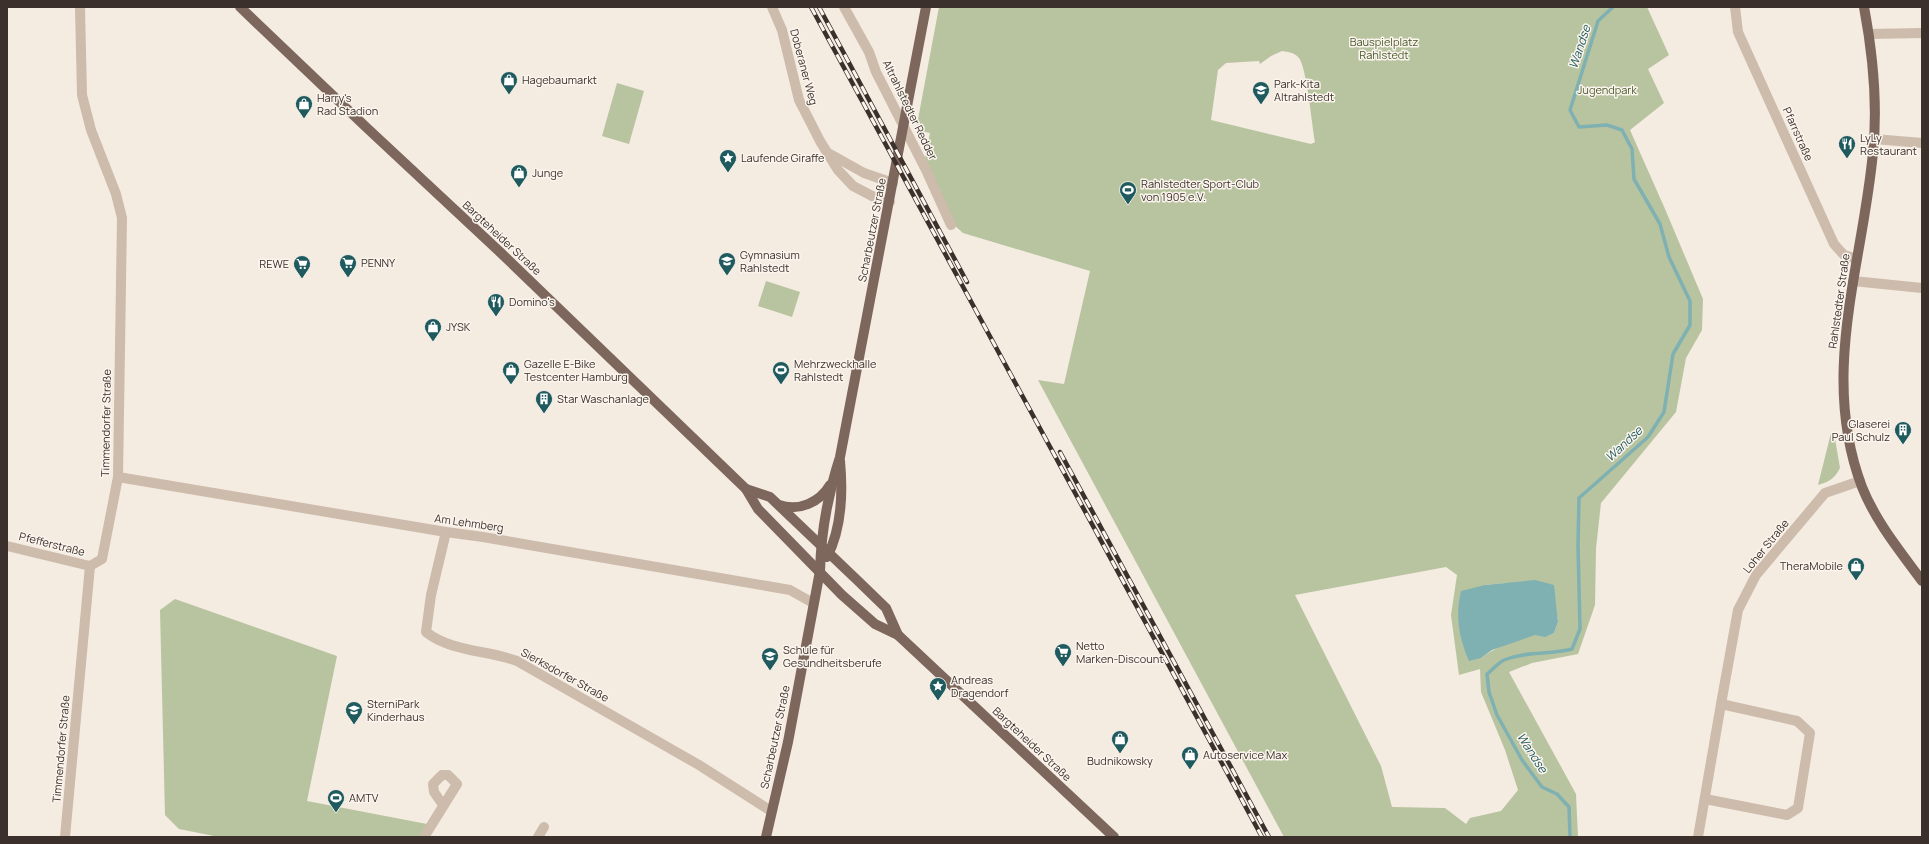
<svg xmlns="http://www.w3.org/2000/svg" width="1929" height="844" font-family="Manrope,sans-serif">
  <rect width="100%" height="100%" fill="#f4ebe1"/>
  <g fill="#b8c4a0" fill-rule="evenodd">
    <path d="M939,7H1647L1669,55L1648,69L1664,103L1630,130L1665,209L1703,299L1702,330L1686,358L1676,412L1601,503L1596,548L1595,605L1578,654L1532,663L1509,672L1576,794L1578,837H1284L1038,380L1064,384L1090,271L963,233L954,225L925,158L930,133L916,130ZM1282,51C1289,52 1295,53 1299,58C1307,69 1312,126 1315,142L1311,144L1211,120L1218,70L1226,63L1259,61L1260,64L1271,56ZM1446,567L1457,575L1451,615L1459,675L1480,669L1481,692L1505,750L1518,790L1501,811L1470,818L1466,824L1445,808L1392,807L1381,766L1295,595ZM1507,583L1553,585L1558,622L1554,633C1541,639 1542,633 1533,635C1516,639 1496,647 1481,658L1485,585Z"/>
    <path d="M617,83L644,91L629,144L602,136Z"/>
    <path d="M766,281L800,292L792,317L758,306Z"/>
    <path d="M1831,433H1834L1840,468C1835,478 1829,482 1818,485Z"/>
    <path d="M175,599L337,656L307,801L427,824L419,837H219L179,829L165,815L160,610Z"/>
  </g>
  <path fill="#7fb0b2" d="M1535,580L1554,585L1558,622L1554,633L1545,637L1535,635L1492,650L1481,658L1469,661C1459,638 1455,616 1461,591L1485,585Z"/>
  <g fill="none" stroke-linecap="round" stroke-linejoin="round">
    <path stroke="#7fb0b2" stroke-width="3.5" d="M1570,837L1569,807L1557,794L1542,787L1522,760L1497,715L1489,692L1487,674C1492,670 1498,663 1504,660C1526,651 1550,655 1572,649L1580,629L1578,545L1579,498L1648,437L1664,412L1673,354L1690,325V301L1669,257L1660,224L1634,179L1632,149L1622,130L1607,125L1579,127L1570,110L1598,21L1613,7"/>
    <g stroke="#cdbbac" stroke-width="10">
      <path d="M80,7L82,95L91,130L116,194L122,218L118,477L102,559L90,566"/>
      <path d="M772,7L782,30L799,100L820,141L838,170L853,186L876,198L890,202"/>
      <path d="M844,7L869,52L876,72L926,170L951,225"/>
      <path d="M1735,7L1738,32L1834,244L1844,255L1857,259"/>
      <path d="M1869,34L1922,33"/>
      <path d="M1874,139L1922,143"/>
      <path d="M830,154L864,173L893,183"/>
      <path d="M1853,281L1922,288"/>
      <path d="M118,477L446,532L483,537L790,590L813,603"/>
      <path d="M446,532L431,595L426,632C451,652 488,650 517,661L699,765L771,811"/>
      <path d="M7,546L90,566"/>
      <path d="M1705,799L1787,815L1798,808L1810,733L1797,721L1721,704L1738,610L1756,575L1825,493L1860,481"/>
      <path d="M65,837L90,566"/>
      <path d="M424,837L457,784L448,775H442L433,784L434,792L443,805"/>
      <path d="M538,837L544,827"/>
      <path d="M1698,837L1721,704"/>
    </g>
    <g stroke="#7d675c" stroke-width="10">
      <path d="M240,7L367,128L501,253L746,489L758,509L842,595L875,624L898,635L1114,837"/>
      <path d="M1864,7C1873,55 1878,103 1873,152C1863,264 1819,374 1862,487C1876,522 1900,551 1922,581"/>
      <path d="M746,489L770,497L855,578L886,608L898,635"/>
      <path d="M779,505C799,512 820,502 830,485"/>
      <path d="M827,557C842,528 843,493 840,461"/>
      <path d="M766,837L788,742L820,571C821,532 828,494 840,457L926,7"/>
    </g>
    <defs>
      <g id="rail">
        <path d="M811,7L1262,837"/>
        <path d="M819,7L967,282"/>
        <path d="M1060,452L1269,837"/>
      </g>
    </defs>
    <use href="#rail" stroke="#3b302b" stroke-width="4.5"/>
    <use href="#rail" stroke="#fbf5ee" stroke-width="3" stroke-dasharray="9" stroke-linecap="butt"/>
  </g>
  <defs>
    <symbol id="shop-pin" viewBox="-11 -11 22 30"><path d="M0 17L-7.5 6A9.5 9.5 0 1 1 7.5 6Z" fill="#1f5a5e" stroke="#fbf5ee"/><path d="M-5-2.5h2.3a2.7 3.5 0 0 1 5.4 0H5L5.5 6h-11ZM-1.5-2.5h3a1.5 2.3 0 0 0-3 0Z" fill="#fff"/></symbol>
    <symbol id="school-pin" viewBox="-11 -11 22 30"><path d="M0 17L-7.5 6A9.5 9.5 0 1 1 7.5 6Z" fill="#1f5a5e" stroke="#fbf5ee"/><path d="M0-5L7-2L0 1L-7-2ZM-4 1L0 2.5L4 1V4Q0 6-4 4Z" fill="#fff"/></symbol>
    <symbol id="restaurant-pin" viewBox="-11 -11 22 30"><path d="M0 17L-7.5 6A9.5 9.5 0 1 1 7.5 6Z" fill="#1f5a5e" stroke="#fbf5ee"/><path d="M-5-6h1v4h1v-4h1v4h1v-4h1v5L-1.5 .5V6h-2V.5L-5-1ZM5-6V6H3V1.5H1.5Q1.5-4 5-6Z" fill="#fff"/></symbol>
    <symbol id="sight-pin" viewBox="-11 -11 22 30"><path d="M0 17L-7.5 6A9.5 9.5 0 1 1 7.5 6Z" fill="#1f5a5e" stroke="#fbf5ee"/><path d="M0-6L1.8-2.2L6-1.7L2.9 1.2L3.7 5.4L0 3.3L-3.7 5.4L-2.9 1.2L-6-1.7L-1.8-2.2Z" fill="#fff"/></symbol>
    <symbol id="stadium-pin" viewBox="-11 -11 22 30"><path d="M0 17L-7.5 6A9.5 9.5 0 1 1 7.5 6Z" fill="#1f5a5e" stroke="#fbf5ee"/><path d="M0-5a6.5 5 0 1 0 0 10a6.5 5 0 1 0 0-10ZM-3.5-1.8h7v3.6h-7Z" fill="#fff"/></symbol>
    <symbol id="supermarket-pin" viewBox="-11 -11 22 30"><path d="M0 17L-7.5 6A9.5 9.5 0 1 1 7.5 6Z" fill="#1f5a5e" stroke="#fbf5ee"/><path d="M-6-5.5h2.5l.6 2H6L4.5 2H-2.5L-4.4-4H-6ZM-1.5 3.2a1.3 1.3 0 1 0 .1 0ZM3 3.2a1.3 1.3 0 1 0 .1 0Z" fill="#fff"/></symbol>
    <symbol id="building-pin" viewBox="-11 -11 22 30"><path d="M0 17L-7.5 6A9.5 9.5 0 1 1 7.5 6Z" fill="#1f5a5e" stroke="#fbf5ee"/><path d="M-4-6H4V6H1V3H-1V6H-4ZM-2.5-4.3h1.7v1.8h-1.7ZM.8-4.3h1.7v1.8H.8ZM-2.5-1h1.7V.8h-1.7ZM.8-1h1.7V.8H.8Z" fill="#fff"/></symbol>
    <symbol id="university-pin" viewBox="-11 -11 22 30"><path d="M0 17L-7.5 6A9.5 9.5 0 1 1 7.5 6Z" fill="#1f5a5e" stroke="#fbf5ee"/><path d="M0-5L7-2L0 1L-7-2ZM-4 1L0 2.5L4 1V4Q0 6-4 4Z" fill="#fff"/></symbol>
  </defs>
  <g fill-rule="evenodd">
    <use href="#shop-pin" x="499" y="70" width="20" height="27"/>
    <use href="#school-pin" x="1251" y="80" width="20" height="27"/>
    <use href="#shop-pin" x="294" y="94" width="20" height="27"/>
    <use href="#restaurant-pin" x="1837" y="134" width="20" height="27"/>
    <use href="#sight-pin" x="718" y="148" width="20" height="27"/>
    <use href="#shop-pin" x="509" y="163" width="20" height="27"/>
    <use href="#stadium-pin" x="1118" y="180" width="20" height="27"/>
    <use href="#school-pin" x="717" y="251" width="20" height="27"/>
    <use href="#supermarket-pin" x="338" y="253" width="20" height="27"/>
    <use href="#supermarket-pin" x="292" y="254" width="20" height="27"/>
    <use href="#restaurant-pin" x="486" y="292" width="20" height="27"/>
    <use href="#shop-pin" x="423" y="317" width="20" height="27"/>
    <use href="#shop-pin" x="501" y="360" width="20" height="27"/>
    <use href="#stadium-pin" x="771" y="360" width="20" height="27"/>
    <use href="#building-pin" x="534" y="389" width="20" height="27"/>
    <use href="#building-pin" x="1893" y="420" width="20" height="27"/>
    <use href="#shop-pin" x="1846" y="556" width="20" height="27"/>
    <use href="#supermarket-pin" x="1053" y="642" width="20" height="27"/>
    <use href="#university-pin" x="760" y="646" width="20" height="27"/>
    <use href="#sight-pin" x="928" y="676" width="20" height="27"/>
    <use href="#school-pin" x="344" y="700" width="20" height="27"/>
    <use href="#shop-pin" x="1110" y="729" width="20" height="27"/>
    <use href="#shop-pin" x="1180" y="745" width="20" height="27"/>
    <use href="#stadium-pin" x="326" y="788" width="20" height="27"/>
  </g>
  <g text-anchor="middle" stroke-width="3" stroke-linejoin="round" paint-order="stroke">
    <g font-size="11" fill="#4a5a2e" stroke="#fbf5ee">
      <text x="1384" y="46">Bauspielplatz<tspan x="1384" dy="13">Rahlstedt</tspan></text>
      <text x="1607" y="94">Jugendpark</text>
    </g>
    <g font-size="11" fill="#3b302b" stroke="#fbf5ee">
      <text transform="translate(804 67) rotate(75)" y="4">Doberaner Weg</text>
      <text transform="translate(910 110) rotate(64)" y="4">Altrahlstedter Redder</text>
      <text transform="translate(1798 134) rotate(66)" y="4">Pfarrstraße</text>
      <text transform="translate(872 230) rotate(-79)" y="4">Scharbeutzer Straße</text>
      <text transform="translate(502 238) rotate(43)" y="4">Bargteheider Straße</text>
      <text transform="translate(1839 301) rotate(-82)" y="4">Rahlstedter Straße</text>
      <text transform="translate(106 423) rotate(-89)" y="4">Timmendorfer Straße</text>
      <text transform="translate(469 523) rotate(8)" y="4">Am Lehmberg</text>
      <text transform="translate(52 544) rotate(14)" y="4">Pfefferstraße</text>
      <text transform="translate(1766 546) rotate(-51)" y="4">Loher Straße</text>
      <text transform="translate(565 675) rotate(29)" y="4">Sierksdorfer Straße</text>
      <text transform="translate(775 737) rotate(-78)" y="4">Scharbeutzer Straße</text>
      <text transform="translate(1032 744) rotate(43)" y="4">Bargteheider Straße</text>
      <text transform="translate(61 749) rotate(-85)" y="4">Timmendorfer Straße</text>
    </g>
    <g font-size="11" fill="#3b302b" stroke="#fbf5ee" text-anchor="start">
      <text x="522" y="84">Hagebaumarkt</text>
      <text x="1274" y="88">Park-Kita<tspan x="1274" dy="13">Altrahlstedt</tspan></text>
      <text x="317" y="102">Harry's<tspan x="317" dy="13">Rad Stadion</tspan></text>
      <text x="1860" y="142">LyLy<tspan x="1860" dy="13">Restaurant</tspan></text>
      <text x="741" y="162">Laufende Giraffe</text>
      <text x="532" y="177">Junge</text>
      <text x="1141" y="188">Rahlstedter Sport-Club<tspan x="1141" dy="13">von 1905 e.V.</tspan></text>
      <text x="740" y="259">Gymnasium<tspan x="740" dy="13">Rahlstedt</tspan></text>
      <text x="361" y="267">PENNY</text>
      <text x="289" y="268" text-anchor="end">REWE</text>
      <text x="509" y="306">Domino's</text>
      <text x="446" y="331">JYSK</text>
      <text x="524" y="368">Gazelle E-Bike<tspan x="524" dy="13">Testcenter Hamburg</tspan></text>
      <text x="794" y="368">Mehrzweckhalle<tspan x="794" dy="13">Rahlstedt</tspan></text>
      <text x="557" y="403">Star Waschanlage</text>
      <text x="1890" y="428" text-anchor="end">Glaserei<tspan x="1890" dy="13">Paul Schulz</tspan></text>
      <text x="1843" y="570" text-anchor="end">TheraMobile</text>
      <text x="1076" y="650">Netto<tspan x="1076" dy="13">Marken-Discount</tspan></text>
      <text x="783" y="654">Schule für<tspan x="783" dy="13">Gesundheitsberufe</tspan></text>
      <text x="951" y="684">Andreas<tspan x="951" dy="13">Dragendorf</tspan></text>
      <text x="367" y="708">SterniPark<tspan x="367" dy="13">Kinderhaus</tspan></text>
      <text x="1203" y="759">Autoservice Max</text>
      <text x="1120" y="765" text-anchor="middle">Budnikowsky</text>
      <text x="349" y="802">AMTV</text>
    </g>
    <g font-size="12" font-style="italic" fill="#1f5a5e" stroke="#fbf5ee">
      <text transform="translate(1580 47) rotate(-72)" y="4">Wandse</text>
      <text transform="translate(1624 444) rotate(-43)" y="4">Wandse</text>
      <text transform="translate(1532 753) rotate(57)" y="4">Wandse</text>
    </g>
  </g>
  <rect width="1929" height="844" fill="none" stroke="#3b302b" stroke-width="16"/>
</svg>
